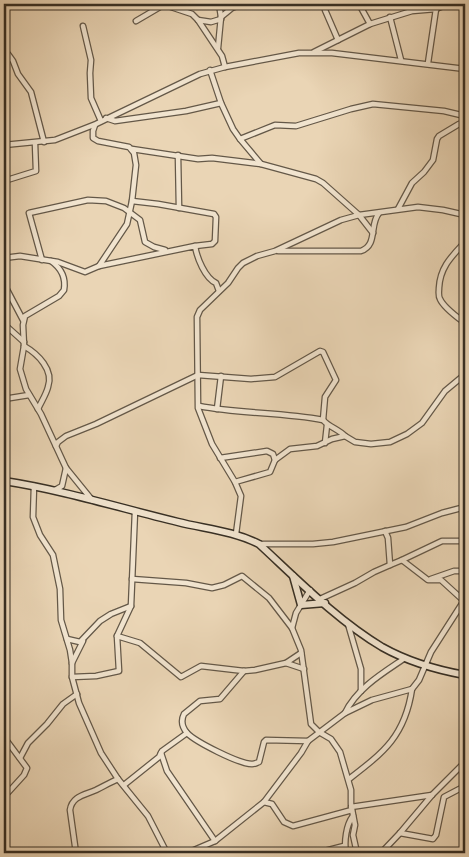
<svg xmlns="http://www.w3.org/2000/svg" width="469" height="857" font-family="'Gentium Book Plus',serif">
  <rect width="100%" height="100%" fill="#ead5b5"/>
  <filter id="stains"><feTurbulence type="fractalNoise" baseFrequency=".004" numOctaves="4"/><feColorMatrix values="0 0 0 0 .2 0 0 0 0 .09 0 0 0 0 .02 0 0 0 .5 -.17"/></filter>
  <radialGradient id="worn" r=".72"><stop offset=".6" stop-color="#630" stop-opacity="0"/><stop offset="1" stop-color="#630" stop-opacity=".3"/></radialGradient>
  <g fill="none" stroke-linecap="round" stroke-linejoin="round">
    <defs>
      <g id="street">
        <path d="M162,4L192,14L198,20L222,56L225,67"/>
        <path d="M325,4V10L338,40L370,24L412,11L436,9L448,4"/>
        <path d="M359,4L370,24"/>
        <path d="M221,17L232,8L243,4"/>
        <path d="M390,17L401,60"/>
        <path d="M198,20L211,22L221,19"/>
        <path d="M136,21L165,4"/>
        <path d="M83,26L91,60L90,73L91,98L101,121"/>
        <path d="M218,48L221,17L219,4"/>
        <path d="M314,52L338,40"/>
        <path d="M4,57L8,54L13,61L18,74L31,92L44,142"/>
        <path d="M428,63L436,9"/>
        <path d="M210,70L221,103L233,129L240,139L261,164L316,179L323,183L359,215L373,233"/>
        <path d="M106,118L115,121L186,111L221,103"/>
        <path d="M95,125L93,131V138L98,141L129,147L134,153L136,165L132,201L127,224L99,266"/>
        <path d="M240,139L275,125L296,126L351,109L373,104L444,111L465,116"/>
        <path d="M4,145L55,140L96,124L200,74L225,67L299,53H332L465,69"/>
        <path d="M132,149L198,159L212,158L261,164"/>
        <path d="M178,155L179,208"/>
        <path d="M4,181L36,171L35,143"/>
        <path d="M132,201L158,204L214,214L216,217L215,241L212,244L195,246"/>
        <path d="M398,209L412,183L424,172L433,160L437,139L439,136L459,124L465,122"/>
        <path d="M465,242C452,256 440,267 439,288C439,291 438,296 440,299C444,308 457,317 465,323"/>
        <path d="M278,251H361C378,245 369,225 379,213"/>
        <path d="M4,258L20,256L58,262L85,272L99,266L195,246C197,258 205,278 216,283L219,291"/>
        <path d="M42,260L29,213L88,200L106,201L124,208L140,220L145,242L154,247L165,250"/>
        <path d="M51,261C61,268 66,278 64,290L59,296L25,316L23,325L24,346L20,369L26,389L41,414L66,468L92,500"/>
        <path d="M4,284L23,320"/>
        <path d="M4,324L24,342"/>
        <path d="M24,346C38,354 54,370 48,387C46,395 41,402 38,409"/>
        <path d="M4,399L29,395"/>
        <path d="M199,406C240,414 282,412 323,420C329,427 338,429 345,436"/>
        <path d="M217,409L221,376"/>
        <path d="M325,443L327,425"/>
        <path d="M56,446L58,442L66,436L96,424L198,375L251,379L275,377L320,351L323,352L336,380L325,397L323,420"/>
        <path d="M220,458L267,451L273,454L275,460"/>
        <path d="M235,482L270,472L275,460L290,449L317,446L332,439L345,436L355,442L371,444L390,442L407,434L422,423L445,391L463,376L465,359"/>
        <path d="M34,486L33,517L40,535L53,555L60,589L61,620L70,650L72,663V677L79,703L101,753L118,779L148,816L167,853"/>
        <path d="M55,490L62,486L66,468"/>
        <path d="M135,511L131,606L117,636L140,643L181,677L201,666L244,671L255,670L286,663L301,653"/>
        <path d="M385,531L388,538L390,565L402,560L428,580H441L464,601"/>
        <path d="M236,534L241,496L235,482L212,444L198,408L197,317L200,310L228,283L238,268L243,263L257,256L275,251L341,220L359,215L418,207L443,210L465,215"/>
        <path d="M260,544H313L333,542L406,527L442,513L465,507"/>
        <path d="M402,560L442,541H465"/>
        <path d="M132,579L186,583L212,588L224,585L242,576L269,598L292,628"/>
        <path d="M431,579L454,571H465"/>
        <path d="M310,590L296,613L292,628L301,650L311,724L319,732L331,739L340,752L351,790V804L355,825L353,835L357,853"/>
        <path d="M320,599L355,583L374,572L390,565"/>
        <path d="M348,624L361,669V691"/>
        <path d="M67,639L80,642L100,621L111,614L131,606"/>
        <path d="M72,663L83,641"/>
        <path d="M286,663L304,669"/>
        <path d="M244,671L220,699L200,701L184,714C181,720 182,727 187,733C196,742 239,764 252,764C255,764 256,763 259,762L264,742L266,740L308,741"/>
        <path d="M72,677L96,676L119,671L117,636"/>
        <path d="M4,696L6,704L4,709"/>
        <path d="M345,713C357,688 383,673 405,658"/>
        <path d="M4,737L27,768L24,775L4,797"/>
        <path d="M161,753L167,771L215,841"/>
        <path d="M20,758L28,743L47,724L63,704L77,694"/>
        <path d="M463,765L465,774"/>
        <path d="M349,779C384,752 405,736 412,689"/>
        <path d="M124,785L159,757L162,751L187,733"/>
        <path d="M264,802L272,804L284,822L293,826L352,810"/>
        <path d="M351,807L432,795"/>
        <path d="M400,833L433,839L436,835L444,797L465,786"/>
        <path d="M76,853L70,810C72,796 85,795 96,790C104,786 111,782 118,779"/>
        <path d="M187,853L215,841L264,802L301,753L308,741L345,713L372,700L412,689L419,680L431,652L465,599"/>
        <path d="M317,853L344,846"/>
        <path d="M346,853C344,842 346,825 353,816"/>
        <path d="M381,853L400,833L432,795L465,762"/>
      </g>
      <g id="secondary">
        <path d="M4,481C63,490 120,508 178,522C206,529 233,531 259,544C298,580 337,620 382,647C407,661 437,670 465,675"/>
        <path d="M293,576L301,605L325,603"/>
      </g>
    </defs>
    <use href="#street" stroke="#645848" stroke-width="7"/>
    <use href="#secondary" stroke="#372f24" stroke-width="9"/>
    <use href="#street" stroke="#f1e4cf" stroke-width="4.5"/>
    <use href="#secondary" stroke="#f1e4cf" stroke-width="6"/>
  </g>
  <rect width="469" height="857" fill="none" stroke="#ead5b5" stroke-width="20"/>
  <rect x="5" y="5" width="459" height="847" fill="none" stroke="#372f24" stroke-width="2.5"/>
  <rect x="10" y="10" width="449" height="837" fill="none" stroke="#372f24"/>
  <rect width="100%" height="100%" filter="url(#stains)"/>
  <rect width="100%" height="100%" fill="url(#worn)"/>
</svg>
